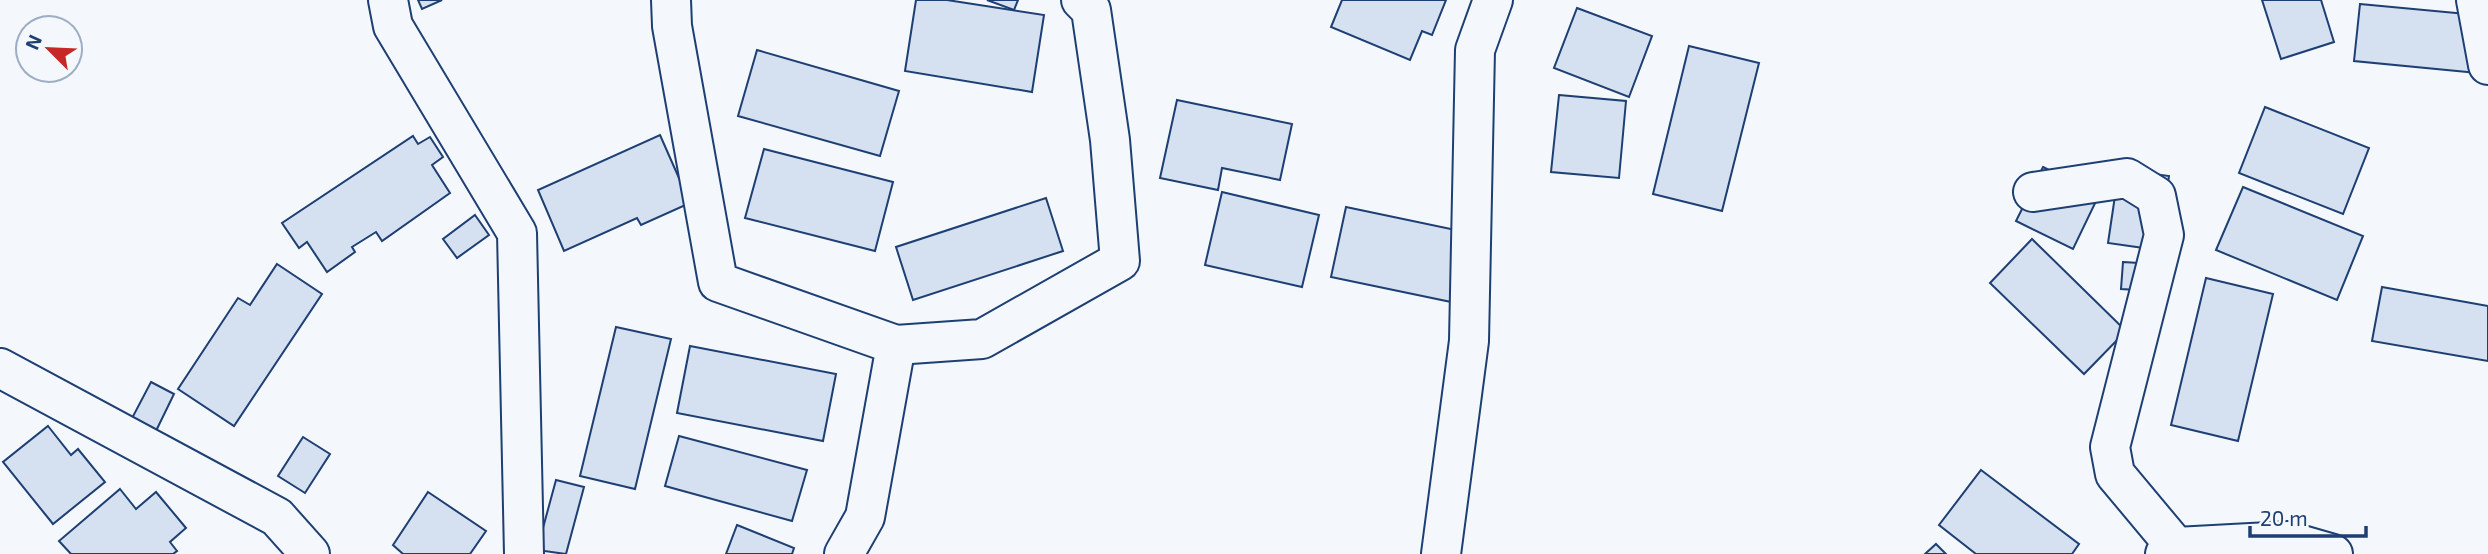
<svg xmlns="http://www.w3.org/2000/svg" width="2488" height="554" font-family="'Exo 2',sans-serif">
  <rect width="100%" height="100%" fill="#f4f7fb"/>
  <g fill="#d5e0f0" stroke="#1d3f73" stroke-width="2">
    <path d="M418,0H442L422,9Z"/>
    <path d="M916,0H947L1044,15L1032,92L905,71Z"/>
    <path d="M987,0H1018L1014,10Z"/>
    <path d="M1342,0H1446L1432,35L1422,31L1410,60L1331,27Z"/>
    <path d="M2262,0H2321L2334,42L2281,59Z"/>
    <path d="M2360,4L2488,16V74L2354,61Z"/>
    <path d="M1577,8L1652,36L1629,97L1554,68Z"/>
    <path d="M1689,46L1759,63L1722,211L1653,194Z"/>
    <path d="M757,50L899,91L880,156L738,116Z"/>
    <path d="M1559,95L1626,101L1619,178L1551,172Z"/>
    <path d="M1177,100L1292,124L1280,180L1222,168L1218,190L1160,178Z"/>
    <path d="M2265,107L2369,148L2343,214L2239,173Z"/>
    <path d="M660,135L690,203L641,225L637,218L564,251L538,190Z"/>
    <path d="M413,136L418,144L430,137L443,157L432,165L450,193L382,241L376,232L352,247L355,252L327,272L307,242L299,248L282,223Z"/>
    <path d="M764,149L893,182L875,251L745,218Z"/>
    <path d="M2043,167L2099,195L2073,249L2016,221Z"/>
    <path d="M2119,169L2169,176L2158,250L2108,243Z"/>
    <path d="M2243,187L2363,236L2337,300L2216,250Z"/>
    <path d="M1222,192L1319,215L1302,287L1205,265Z"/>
    <path d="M1046,198L1063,251L913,300L896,247Z"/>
    <path d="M1346,207L1470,233L1456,303L1331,277Z"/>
    <path d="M475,215L489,235L457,258L443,239Z"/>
    <path d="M2032,239L2126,331L2084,374L1990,283Z"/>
    <path d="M2123,262L2171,265L2169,292L2121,289Z"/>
    <path d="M277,264L322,294L234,426L178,389L238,298L250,305Z"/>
    <path d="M2206,278L2273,294L2238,441L2171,425Z"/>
    <path d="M2382,287L2488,306V361L2372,341Z"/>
    <path d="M616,327L671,339L635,489L580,476Z"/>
    <path d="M690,346L836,374L823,441L677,413Z"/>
    <path d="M151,382L174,394L154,435L130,422Z"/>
    <path d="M48,426L71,455L78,449L105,482L53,524L3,462Z"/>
    <path d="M679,436L807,470L792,521L665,486Z"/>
    <path d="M303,437L330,454L305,493L278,476Z"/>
    <path d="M1981,470L2079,544L2072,554H1976L1939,525Z"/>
    <path d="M556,480L584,487L566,554L537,550Z"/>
    <path d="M120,489L136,509L156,492L186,528L170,542L177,551L173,554H71L59,541Z"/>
    <path d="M428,492L486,531L470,554H403L393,545Z"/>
    <path d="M737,525L794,548L792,554H726Z"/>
    <path d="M1936,544L1946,554H1925Z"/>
  </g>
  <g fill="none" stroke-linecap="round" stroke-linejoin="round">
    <defs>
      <g id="minor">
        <path d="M388,0L393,26L517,233L524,554"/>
        <path d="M671,0L672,26L718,282L896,345L865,517L844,554"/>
        <path d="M2476,0L2488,65"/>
        <path d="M2033,192L2127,178L2156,196L2164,235L2110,447L2115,474L2176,547"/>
        <path d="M896,345L982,339L1120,261L1110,140L1091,10L1081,0"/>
        <path d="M0,368L277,517L310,554"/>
        <path d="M1441,554L1469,341L1475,50L1493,0"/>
        <path d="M2165,554L2176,547L2288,541L2333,554"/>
      </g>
    </defs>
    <use href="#minor" stroke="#1d3f73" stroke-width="42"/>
    <use href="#minor" stroke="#f4f7fb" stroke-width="38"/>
  </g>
  <g transform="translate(49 49) rotate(294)"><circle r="33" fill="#f4f7fb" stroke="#9eadc5" stroke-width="2"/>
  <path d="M0-5L12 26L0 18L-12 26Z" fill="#c62828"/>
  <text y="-10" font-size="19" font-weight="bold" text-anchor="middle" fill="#1d3f73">N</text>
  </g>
  <path d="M2250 526v10h116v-10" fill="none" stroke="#1d3f73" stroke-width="3.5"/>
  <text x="2260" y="526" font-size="21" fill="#1d3f73" stroke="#f4f7fb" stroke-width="5" paint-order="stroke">20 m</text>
</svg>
